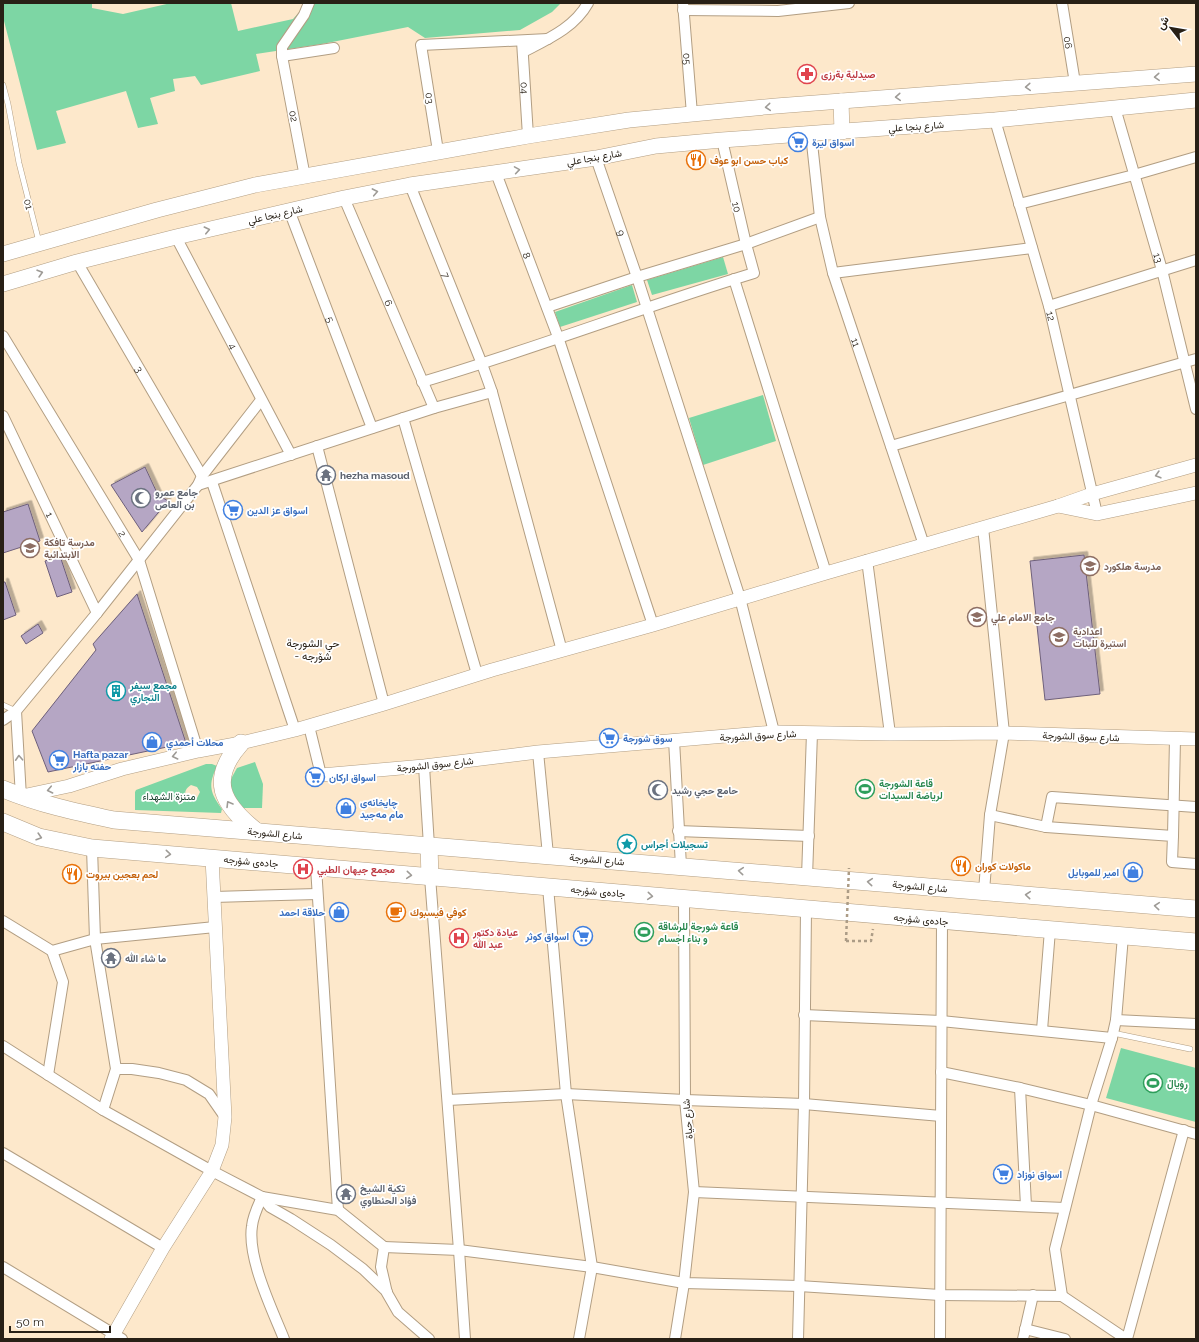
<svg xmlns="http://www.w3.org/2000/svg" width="1199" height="1342" font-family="Raleway,Vazirmatn,sans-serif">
  <defs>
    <filter id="shadow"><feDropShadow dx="3.5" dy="-3.5" stdDeviation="0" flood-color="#0004"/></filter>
  </defs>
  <rect width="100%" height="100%" fill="#fde8cb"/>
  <g fill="#7dd6a4" fill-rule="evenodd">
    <path d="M3,3H92V8L123,14L171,3H231L238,31L293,19L304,7L305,3H561L552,12L520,30L425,38L408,27L322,44L256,54L260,71L201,85L195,76L173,79L175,91L150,98L158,124L138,128L126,91L56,111L66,143L37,150L3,17Z"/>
    <path d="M723,257L728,274L652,295L647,280Z"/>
    <path d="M632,285L637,302L560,327L555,312Z"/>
    <path d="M763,395L776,441L703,465L689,418Z"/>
    <path d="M255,762L263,784L262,808H241L232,796L230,782L232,777L237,768Z"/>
    <path d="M206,764H212L217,766C216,770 214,772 213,776C208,790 215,799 222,809L221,813L135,810V792L136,790ZM191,785L197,787L200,792L197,798L192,800L186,797C184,792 186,788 191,785Z"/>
    <path d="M1121,1048L1196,1068V1122L1106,1098Z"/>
  </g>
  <g fill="#b5a6c4" stroke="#6e607b" filter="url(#shadow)">
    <path d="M145,467L158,495L168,501L142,532L111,485Z"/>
    <path d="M28,504L40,541L3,553V512Z"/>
    <path d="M1084,555L1100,694L1045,700L1030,561Z"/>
    <path d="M60,556L72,592L57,597L45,561Z"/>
    <path d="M3,582H5L16,615L3,620Z"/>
    <path d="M137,594L186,743L48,772L32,731L96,650L93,644Z"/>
    <path d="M38,624L43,633L26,644L21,636Z"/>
  </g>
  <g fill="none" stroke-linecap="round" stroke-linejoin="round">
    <defs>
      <g id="service">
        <path d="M3,85L8,104L19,163L39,242"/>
        <path d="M3,705L16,711"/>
        <path d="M1113,1033L1190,1049"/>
      </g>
      <g id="minor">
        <path id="s1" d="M683,3L692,114"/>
        <path id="s2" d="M1062,3L1075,83"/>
        <path d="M683,10L778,11L849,3"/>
        <path id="s3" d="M522,41L528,136"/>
        <path d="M523,52C548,39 574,28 588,3"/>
        <path d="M282,56L334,48"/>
        <path id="s4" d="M1115,108L1162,270L1196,409"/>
        <path id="s5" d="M995,120L1049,306L1097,514"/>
        <path id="s6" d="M811,134L820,217L833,273L924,545"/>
        <path d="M438,151L421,45L548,39"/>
        <path id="s7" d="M596,158L637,277L740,598L774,732"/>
        <path id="s8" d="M496,173L558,337L653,625"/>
        <path d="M305,177L282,56V47L304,15L309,3"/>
        <path id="s9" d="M410,185L482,364L492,392L562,651"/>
        <path id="s10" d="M344,198L434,408"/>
        <path d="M1019,204L1134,175L1196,157"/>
        <path id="s11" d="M289,210L372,428"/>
        <path id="s12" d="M176,237L291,455"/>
        <path id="s13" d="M77,262L202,476"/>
        <path d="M833,273L1032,248"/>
        <path d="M734,279L826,573"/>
        <path d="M1049,306L1196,260"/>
        <path d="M547,307L637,277L746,244L820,217"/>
        <path id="s14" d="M3,336L139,560L198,751"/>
        <path d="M422,382C534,349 643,307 754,273L746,244L722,140"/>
        <path id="s15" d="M3,416L97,613"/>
        <path d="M403,418L477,674"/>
        <path d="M317,446L384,704"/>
        <path d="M891,446L1196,359"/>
        <path d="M212,482L295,730"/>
        <path d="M198,485L434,408L492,392"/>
        <path d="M983,527L1004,733L990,815L984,891"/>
        <path d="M867,560L890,734"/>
        <path d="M16,711L21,797"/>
        <path d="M3,720L16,711L97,613L198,485L202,476L261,400"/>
        <path d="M309,726L321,775"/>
        <path d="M674,740L681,866"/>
        <path d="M538,752L548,855"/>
        <path d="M424,766L429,846"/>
        <path d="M990,815L1046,827L1173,836L1172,862L1196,864"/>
        <path d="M1046,827L1052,797L1196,807"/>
        <path d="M678,831L809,836"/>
        <path d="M1173,836L1175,739"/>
        <path d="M92,848L95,939L116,1069L103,1110"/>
        <path d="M316,867L338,1210"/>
        <path d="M430,877L459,1250L465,1339"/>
        <path d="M807,877L812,733"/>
        <path d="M548,887L566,1094L592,1267L579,1339"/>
        <path d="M214,897L317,894"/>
        <path d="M3,921L52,951L95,939L215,927"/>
        <path d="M804,1015L941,1021L1112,1038"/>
        <path d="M1116,1020L1196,1024"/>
        <path d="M1042,1030L1050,930"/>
        <path d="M3,1046L103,1110L212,1171L262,1197L338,1210L384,1247L381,1267L387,1293L398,1312L429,1339"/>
        <path d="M116,1069H132L159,1073L186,1080L209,1094L225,1117"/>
        <path d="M941,1072L1020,1088L1091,1105L1196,1134"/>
        <path d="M48,1075L63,982L52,951"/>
        <path d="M1020,1088L1026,1206"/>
        <path d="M448,1100L566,1094L685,1100L804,1104L941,1116"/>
        <path d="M3,1153L163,1248"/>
        <path d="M694,1192L1065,1208"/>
        <path d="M262,1197L270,1207L291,1219L331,1245L363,1269L387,1292"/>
        <path d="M262,1197C258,1206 253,1216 252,1226C247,1258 272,1309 284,1339"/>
        <path d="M384,1247L459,1250L592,1267L684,1283L799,1286L940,1295L1062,1296L1126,1339"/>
        <path d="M3,1267L122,1339"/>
        <path d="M1062,1296L1055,1249L1091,1105L1112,1038L1116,1020L1123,936"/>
        <path d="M1025,1329L1065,1339"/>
        <path d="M675,1339L684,1283L694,1192L685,1100L684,898"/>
        <path d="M798,1339L804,1104L806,909"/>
        <path d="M940,1339L942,920"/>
        <path d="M1023,1339L1033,1295"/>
        <path d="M1127,1339L1184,1130"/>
      </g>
      <g id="tertiary">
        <path d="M1058,506L1097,514L1196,493"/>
        <path d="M321,775L424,766L538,752L774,732L890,734L1004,733L1196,739"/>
        <path d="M22,796L69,786L122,769L198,751L241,743L295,730L384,704L492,670L653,625L826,573L1058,506L1092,494L1196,465"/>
        <path d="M111,1339L163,1248L212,1171L222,1145L225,1117L212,858"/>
      </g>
      <g id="secondary">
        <path d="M841,101L842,132"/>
        <path d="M3,254L157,210L255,185L528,136L629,120L776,106L1196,74"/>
        <path d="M3,284L77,262L176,237L344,198L410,185L596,158L656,146L722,140L995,120L1196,100"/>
      </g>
      <g id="primary">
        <path d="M241,743C208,780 222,804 256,831"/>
        <path d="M3,789C39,804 76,812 114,820L1196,909"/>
        <path d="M3,822L39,837L92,848L1196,942"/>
        <path d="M429,846L430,877"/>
      </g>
    </defs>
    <use href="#service" stroke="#b29e83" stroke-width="6"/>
    <use href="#minor" stroke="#b29e83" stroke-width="12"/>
    <use href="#tertiary" stroke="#b29e83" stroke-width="14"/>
    <use href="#secondary" stroke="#b29e83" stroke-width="16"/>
    <use href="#primary" stroke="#b29e83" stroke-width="18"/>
    <path stroke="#ac9c86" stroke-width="2.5" stroke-dasharray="3 3" stroke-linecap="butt" d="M846,941H871L873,929"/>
    <use href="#service" stroke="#fff" stroke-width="5"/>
    <use href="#minor" stroke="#fff" stroke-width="10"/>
    <use href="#tertiary" stroke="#fff" stroke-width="13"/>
    <use href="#secondary" stroke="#fff" stroke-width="15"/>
    <use href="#primary" stroke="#fff" stroke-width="17"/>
    <path stroke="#ac9c86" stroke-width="2.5" stroke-dasharray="3 3" stroke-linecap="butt" d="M846,941L849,868"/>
  </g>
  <defs><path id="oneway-chevron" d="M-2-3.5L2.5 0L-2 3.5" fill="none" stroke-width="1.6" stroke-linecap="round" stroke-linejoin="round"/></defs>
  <g stroke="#9e9b96">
    <use href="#oneway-chevron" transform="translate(1157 77) rotate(176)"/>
    <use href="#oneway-chevron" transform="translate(1028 87) rotate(176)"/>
    <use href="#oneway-chevron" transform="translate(898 97) rotate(176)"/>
    <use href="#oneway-chevron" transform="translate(768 107) rotate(175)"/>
    <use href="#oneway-chevron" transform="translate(517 170) rotate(-9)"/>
    <use href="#oneway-chevron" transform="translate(375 192) rotate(-11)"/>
    <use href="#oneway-chevron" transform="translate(207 230) rotate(-13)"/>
    <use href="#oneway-chevron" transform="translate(40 273) rotate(-16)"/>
    <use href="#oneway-chevron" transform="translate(1158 475) rotate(164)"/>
    <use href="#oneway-chevron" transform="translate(175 756) rotate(167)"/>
    <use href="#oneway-chevron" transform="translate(19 758) rotate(-93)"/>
    <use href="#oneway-chevron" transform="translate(50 790) rotate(168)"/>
    <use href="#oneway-chevron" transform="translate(229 804) rotate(-121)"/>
    <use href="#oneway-chevron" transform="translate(39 837) rotate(17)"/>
    <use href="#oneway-chevron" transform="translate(168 854) rotate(5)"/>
    <use href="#oneway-chevron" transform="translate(741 871) rotate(-175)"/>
    <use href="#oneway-chevron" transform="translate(409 875) rotate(5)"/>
    <use href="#oneway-chevron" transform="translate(870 882) rotate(-175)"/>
    <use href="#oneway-chevron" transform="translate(1028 895) rotate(-175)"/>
    <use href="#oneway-chevron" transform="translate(650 896) rotate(5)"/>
    <use href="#oneway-chevron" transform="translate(1157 906) rotate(-175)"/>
  </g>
  <defs>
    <symbol id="pharmacy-ring" viewBox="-11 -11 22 22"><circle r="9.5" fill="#fff" stroke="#e0444e" stroke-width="1.5"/><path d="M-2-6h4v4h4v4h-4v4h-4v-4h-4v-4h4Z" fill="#e0444e"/></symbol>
    <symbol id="supermarket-ring" viewBox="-11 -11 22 22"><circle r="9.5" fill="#fff" stroke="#3f7fe0" stroke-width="1.5"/><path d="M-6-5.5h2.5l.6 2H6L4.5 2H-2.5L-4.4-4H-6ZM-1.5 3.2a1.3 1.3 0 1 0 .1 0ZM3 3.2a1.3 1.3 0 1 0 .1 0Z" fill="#3f7fe0"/></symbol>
    <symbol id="restaurant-ring" viewBox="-11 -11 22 22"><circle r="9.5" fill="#fff" stroke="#e8710a" stroke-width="1.5"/><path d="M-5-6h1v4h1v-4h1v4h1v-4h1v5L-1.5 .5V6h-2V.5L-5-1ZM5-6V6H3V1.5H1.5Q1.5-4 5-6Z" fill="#e8710a"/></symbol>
    <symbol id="temple-ring" viewBox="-11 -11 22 22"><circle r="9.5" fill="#fff" stroke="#6b7280" stroke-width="1.5"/><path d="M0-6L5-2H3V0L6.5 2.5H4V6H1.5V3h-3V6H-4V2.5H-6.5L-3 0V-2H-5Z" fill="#6b7280"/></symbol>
    <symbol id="mosque-ring" viewBox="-11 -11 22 22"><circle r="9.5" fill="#fff" stroke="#6b7280" stroke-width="1.5"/><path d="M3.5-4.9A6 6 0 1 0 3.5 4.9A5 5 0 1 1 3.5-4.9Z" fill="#6b7280"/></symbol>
    <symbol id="school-ring" viewBox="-11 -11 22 22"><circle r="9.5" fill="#fff" stroke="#8d6e63" stroke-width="1.5"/><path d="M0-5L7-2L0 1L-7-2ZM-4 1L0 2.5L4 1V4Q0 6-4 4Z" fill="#8d6e63"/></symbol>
    <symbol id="building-ring" viewBox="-11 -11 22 22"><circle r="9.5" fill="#fff" stroke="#0f9aa8" stroke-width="1.5"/><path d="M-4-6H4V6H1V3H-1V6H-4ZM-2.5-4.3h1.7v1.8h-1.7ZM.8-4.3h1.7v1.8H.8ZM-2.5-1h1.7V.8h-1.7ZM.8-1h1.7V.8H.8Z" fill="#0f9aa8"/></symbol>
    <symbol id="shop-ring" viewBox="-11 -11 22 22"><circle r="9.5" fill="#fff" stroke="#3f7fe0" stroke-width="1.5"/><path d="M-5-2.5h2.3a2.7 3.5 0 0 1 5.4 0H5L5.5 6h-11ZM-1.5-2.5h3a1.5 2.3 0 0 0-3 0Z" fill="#3f7fe0"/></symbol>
    <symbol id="stadium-ring" viewBox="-11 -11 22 22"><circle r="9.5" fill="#fff" stroke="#2e9e5b" stroke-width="1.5"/><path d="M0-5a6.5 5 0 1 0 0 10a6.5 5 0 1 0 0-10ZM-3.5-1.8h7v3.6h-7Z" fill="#2e9e5b"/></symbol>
    <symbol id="sight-ring" viewBox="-11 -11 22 22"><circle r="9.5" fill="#fff" stroke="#0f9aa8" stroke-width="1.5"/><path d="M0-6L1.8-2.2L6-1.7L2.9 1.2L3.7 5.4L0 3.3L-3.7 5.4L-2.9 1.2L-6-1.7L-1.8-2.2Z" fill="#0f9aa8"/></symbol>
    <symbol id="hospital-ring" viewBox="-11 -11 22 22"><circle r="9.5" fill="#fff" stroke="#e0444e" stroke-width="1.5"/><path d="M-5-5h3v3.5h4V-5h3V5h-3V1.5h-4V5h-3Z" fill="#e0444e"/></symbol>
    <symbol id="cafe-ring" viewBox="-11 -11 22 22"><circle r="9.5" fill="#fff" stroke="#e8710a" stroke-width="1.5"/><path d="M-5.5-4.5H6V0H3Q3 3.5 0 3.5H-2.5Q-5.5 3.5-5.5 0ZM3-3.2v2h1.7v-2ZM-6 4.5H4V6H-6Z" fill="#e8710a"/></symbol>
  </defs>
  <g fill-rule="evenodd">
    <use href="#pharmacy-ring" x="796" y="63" width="22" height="22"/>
    <use href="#supermarket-ring" x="787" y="131" width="22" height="22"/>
    <use href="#restaurant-ring" x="685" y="149" width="22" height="22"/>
    <use href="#temple-ring" x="315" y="464" width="22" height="22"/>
    <use href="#mosque-ring" x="130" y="487" width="22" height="22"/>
    <use href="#supermarket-ring" x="222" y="499" width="22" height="22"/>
    <use href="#school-ring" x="19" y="537" width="22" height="22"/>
    <use href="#school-ring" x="1079" y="555" width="22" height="22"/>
    <use href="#school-ring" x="966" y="606" width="22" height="22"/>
    <use href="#school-ring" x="1048" y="626" width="22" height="22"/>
    <use href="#building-ring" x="105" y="680" width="22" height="22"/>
    <use href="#supermarket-ring" x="598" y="727" width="22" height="22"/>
    <use href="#shop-ring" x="141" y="731" width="22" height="22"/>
    <use href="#supermarket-ring" x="48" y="749" width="22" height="22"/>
    <use href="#supermarket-ring" x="304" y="766" width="22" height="22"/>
    <use href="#stadium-ring" x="854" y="778" width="22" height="22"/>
    <use href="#mosque-ring" x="647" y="779" width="22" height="22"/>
    <use href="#shop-ring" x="335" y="797" width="22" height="22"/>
    <use href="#sight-ring" x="616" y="833" width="22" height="22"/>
    <use href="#restaurant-ring" x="950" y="855" width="22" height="22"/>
    <use href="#hospital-ring" x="292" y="858" width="22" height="22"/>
    <use href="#shop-ring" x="1122" y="861" width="22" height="22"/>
    <use href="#restaurant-ring" x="61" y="863" width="22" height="22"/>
    <use href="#shop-ring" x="328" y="901" width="22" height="22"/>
    <use href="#cafe-ring" x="385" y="901" width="22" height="22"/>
    <use href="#stadium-ring" x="633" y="921" width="22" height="22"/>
    <use href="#supermarket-ring" x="572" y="925" width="22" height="22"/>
    <use href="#hospital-ring" x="448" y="927" width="22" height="22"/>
    <use href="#temple-ring" x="100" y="947" width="22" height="22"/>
    <use href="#stadium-ring" x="1142" y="1072" width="22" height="22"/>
    <use href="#supermarket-ring" x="992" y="1163" width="22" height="22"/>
    <use href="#temple-ring" x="335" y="1183" width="22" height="22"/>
  </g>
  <g text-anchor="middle" stroke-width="3.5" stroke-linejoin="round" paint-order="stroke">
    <g font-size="10" fill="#282016" stroke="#fff">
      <text dy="4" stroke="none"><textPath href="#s2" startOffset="40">06</textPath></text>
      <text dy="4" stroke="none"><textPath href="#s1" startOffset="56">05</textPath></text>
      <text dy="4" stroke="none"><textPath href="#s3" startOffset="47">04</textPath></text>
      <text transform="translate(430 98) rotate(81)" y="4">03</text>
      <text transform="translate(294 116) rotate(79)" y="4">02</text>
      <text transform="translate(916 126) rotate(-4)" y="4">شارع بنجا علي</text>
      <text transform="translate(594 157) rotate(-10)" y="4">شارع بنجا علي</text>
      <text transform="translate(29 204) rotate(75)" y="4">01</text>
      <text transform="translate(737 207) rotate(77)" y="4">10</text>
      <text transform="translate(275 214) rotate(-13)" y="4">شارع بنجا علي</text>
      <text dy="4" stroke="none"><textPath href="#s7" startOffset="79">9</textPath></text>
      <text dy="4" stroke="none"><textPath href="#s8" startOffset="88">8</textPath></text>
      <text dy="4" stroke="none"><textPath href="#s4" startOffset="156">13</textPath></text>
      <text dy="4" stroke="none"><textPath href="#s9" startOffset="97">7</textPath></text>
      <text dy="4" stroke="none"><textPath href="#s10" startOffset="114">6</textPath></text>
      <text dy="4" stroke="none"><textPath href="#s5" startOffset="204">12</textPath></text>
      <text dy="4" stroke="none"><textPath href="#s11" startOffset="117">5</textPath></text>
      <text dy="4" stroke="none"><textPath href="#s6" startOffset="214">11</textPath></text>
      <text dy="4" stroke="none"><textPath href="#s12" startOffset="123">4</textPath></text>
      <text dy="4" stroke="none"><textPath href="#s13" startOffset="124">3</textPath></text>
      <text dy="4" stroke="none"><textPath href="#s15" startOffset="109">1</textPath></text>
      <text dy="4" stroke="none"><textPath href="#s14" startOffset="231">2</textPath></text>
      <text transform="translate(758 735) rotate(-3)" y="4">شارع سوق الشورجة</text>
      <text transform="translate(1081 736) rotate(2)" y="4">شارع سوق الشورجة</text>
      <text transform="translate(435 764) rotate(-6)" y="4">شارع سوق الشورجة</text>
      <text transform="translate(275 833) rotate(5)" y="4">شارع الشورجة</text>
      <text transform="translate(597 859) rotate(5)" y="4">شارع الشورجة</text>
      <text transform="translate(251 861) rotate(5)" y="4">جادەی شۆرجە</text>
      <text transform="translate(920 886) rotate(5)" y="4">شارع الشورجة</text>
      <text transform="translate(598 891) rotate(5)" y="4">جادەی شۆرجە</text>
      <text transform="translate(921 919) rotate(5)" y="4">جادەی شۆرجە</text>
      <text transform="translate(687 1119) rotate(-95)" y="4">شارع حياة</text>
    </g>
    <g font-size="10" font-weight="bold" fill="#be3a42" stroke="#fff" text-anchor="start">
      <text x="821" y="78">صيدلية بةرزى</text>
      <text x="317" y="873">مجمع جيهان الطبي</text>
      <text x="473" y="936">عيادة دكتور<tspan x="473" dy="12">عبد الله</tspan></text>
    </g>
    <g font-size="10" font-weight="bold" fill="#366cbe" stroke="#fff" text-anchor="start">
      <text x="812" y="146">اسواق ليرة</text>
      <text x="247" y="514">اسواق عز الدين</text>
      <text x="623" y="742">سوق شورجة</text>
      <text x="166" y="746">محلات أحمدي</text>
      <text x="73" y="758">Hafta pazar<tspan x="73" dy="12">حفته بازار</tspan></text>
      <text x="329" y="781">اسواق اركان</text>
      <text x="360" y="806">چایخانەی<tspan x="360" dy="12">مام مەجید</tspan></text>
      <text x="1119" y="876" text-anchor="end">امير للموبايل</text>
      <text x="325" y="916" text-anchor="end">حلاقة احمد</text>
      <text x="569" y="940" text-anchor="end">اسواق كوثر</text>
      <text x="1017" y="1178">اسواق نوزاد</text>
    </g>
    <g font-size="10" font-weight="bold" fill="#c56008" stroke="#fff" text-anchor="start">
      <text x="710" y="164">كباب حسن ابو عوف</text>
      <text x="975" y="870">ماكولات كوران</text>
      <text x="86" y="878">لحم بعجين بيروت</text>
      <text x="410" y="916">كوفي فيسبوك</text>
    </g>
    <g font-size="10" font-weight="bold" fill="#5b616d" stroke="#fff" text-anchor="start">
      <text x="340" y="479">hezha masoud</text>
      <text x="155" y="496">جامع عمرو<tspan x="155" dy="12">بن العاص</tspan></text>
      <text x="672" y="794">حامع حجي رشيد</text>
      <text x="125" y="962">ما شاء الله</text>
      <text x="360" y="1192">تكية الشيخ<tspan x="360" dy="12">فؤاد الحنطاوي</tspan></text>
    </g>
    <g font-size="10" font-weight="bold" fill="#785e54" stroke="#fff" text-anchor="start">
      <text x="44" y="546">مدرسة تافكة<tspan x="44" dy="12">الابتدائية</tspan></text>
      <text x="1104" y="570">مدرسة هلكورد</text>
      <text x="991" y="621">جامع الامام علي</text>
      <text x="1073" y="635">اعدادية<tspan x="1073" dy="12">استيرة للبنات</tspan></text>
    </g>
    <g font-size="10" font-weight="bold" fill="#0d838f" stroke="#fff" text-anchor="start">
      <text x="130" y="689">مجمع سيفر<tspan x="130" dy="12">التجاري</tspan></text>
      <text x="641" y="848">تسجيلات أجراس</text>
    </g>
    <g font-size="10" font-weight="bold" fill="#27864d" stroke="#fff" text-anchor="start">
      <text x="879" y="787">قاعة الشورجة<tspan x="879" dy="12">لرياضة السيدات</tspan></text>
      <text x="658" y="930">قاعة شورجة للرشاقة<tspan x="658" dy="12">و بناء اجسام</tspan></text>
      <text x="1167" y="1087">ڕۆیاڵ</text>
    </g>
    <g font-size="10" fill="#103b26" stroke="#fff">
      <text x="169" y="800">متنزة الشهداء</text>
    </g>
    <g font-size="11" fill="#282016" stroke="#fff">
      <text x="313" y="647">حي الشورجة<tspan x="313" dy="13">- شۆرجە</tspan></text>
    </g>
  </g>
  <rect width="1199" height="1342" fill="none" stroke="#282016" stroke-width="8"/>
  <g transform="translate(1171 28) rotate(301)" stroke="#ffffff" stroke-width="3" paint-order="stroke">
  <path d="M0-3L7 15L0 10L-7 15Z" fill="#282016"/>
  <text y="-6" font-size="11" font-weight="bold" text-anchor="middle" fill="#282016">ش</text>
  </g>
  <path d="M10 1326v6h100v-6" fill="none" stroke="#282016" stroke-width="2"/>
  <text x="16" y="1326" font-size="12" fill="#282016" stroke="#ffffff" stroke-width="3" paint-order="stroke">50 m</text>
</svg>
